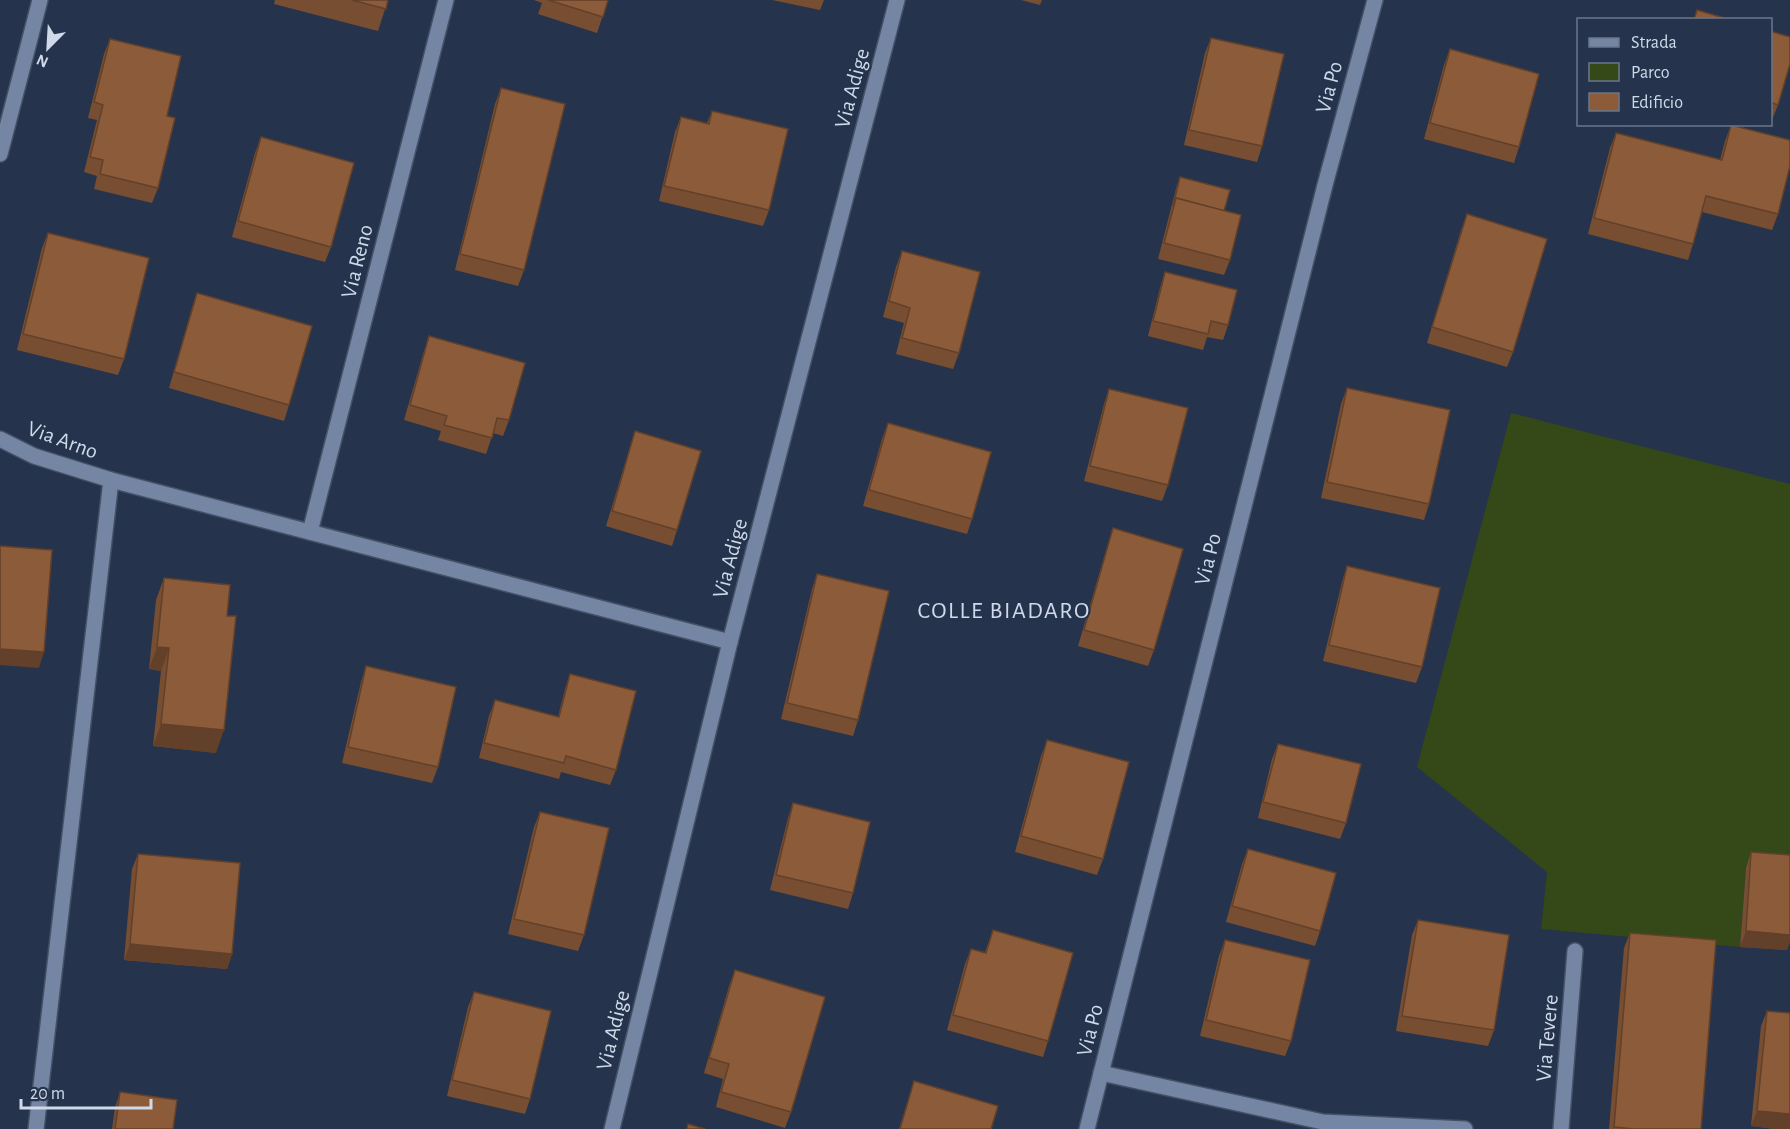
<svg xmlns="http://www.w3.org/2000/svg" width="1790" height="1129" font-family="'Alegreya Sans',sans-serif">
  <rect width="100%" height="100%" fill="#25344c"/>
  <path fill="#344818" d="M1511,413L1790,484V871L1746,868L1740,947L1541,929L1547,872L1417,767Z"/>
  <g fill="none" stroke-linecap="round" stroke-linejoin="round">
    <defs>
      <g id="minor">
        <path d="M0,154L40,0"/>
        <path d="M0,439L34,456L111,480L730,642"/>
        <path d="M310,532L446,0"/>
        <path d="M1101,1073L1323,1122L1465,1129"/>
        <path d="M36,1129L111,480"/>
        <path d="M612,1129L730,642L897,0"/>
        <path d="M1087,1129L1325,185L1375,0"/>
        <path d="M1561,1129L1575,951"/>
      </g>
    </defs>
    <use href="#minor" stroke="#435065" stroke-width="18"/>
    <use href="#minor" stroke="#7486a3" stroke-width="15"/>
  </g>
  <g fill="#784e32">
    <path d="M275,0H388L378,31L274,4Z"/>
    <path d="M534,0H608L597,33L538,14L542,3Z"/>
    <path d="M772,0H824L820,10Z"/>
    <path d="M1021,0H1042L1040,5Z"/>
    <path d="M1770,31L1778,105L1772,120H1770Z"/>
    <path d="M1211,38L1262,146L1257,162L1184,145L1205,53Z"/>
    <path d="M110,39L167,116L158,188L152,203L94,189L97,176L84,172L97,120L88,118L104,54Z"/>
    <path d="M1450,49L1519,147L1514,163L1424,139L1444,65Z"/>
    <path d="M501,88L524,270L518,286L455,270L495,104Z"/>
    <path d="M712,111L769,210L763,226L659,201L675,132L681,117L707,123Z"/>
    <path d="M1731,125L1778,214L1772,230L1702,212L1693,244L1688,260L1588,234L1610,148L1616,133L1720,160L1725,141Z"/>
    <path d="M261,137L331,247L325,262L232,237L255,153Z"/>
    <path d="M1180,177L1224,211L1230,260L1224,275L1158,259L1177,185Z"/>
    <path d="M1467,214L1513,352L1507,367L1427,343L1461,230Z"/>
    <path d="M48,233L124,359L118,375L17,350L42,248Z"/>
    <path d="M902,251L959,353L953,369L896,354L904,323L883,317L896,267Z"/>
    <path d="M1165,272L1228,325L1223,340L1207,337L1203,350L1148,336L1160,288Z"/>
    <path d="M197,293L289,405L284,421L169,388L192,308Z"/>
    <path d="M429,336L509,420L503,436L493,433L486,454L438,440L441,431L404,420L424,351Z"/>
    <path d="M1347,388L1429,504L1424,520L1321,498L1341,404Z"/>
    <path d="M1109,389L1168,485L1162,501L1084,481L1104,404Z"/>
    <path d="M888,423L972,519L967,534L863,506L882,439Z"/>
    <path d="M635,431L677,530L672,546L606,526L630,447Z"/>
    <path d="M1113,528L1154,650L1148,666L1078,646L1108,544Z"/>
    <path d="M1347,566L1422,667L1416,683L1323,661L1342,582Z"/>
    <path d="M817,574L858,720L853,736L781,719L812,589Z"/>
    <path d="M164,578L216,753L153,746L161,671L149,669L156,600Z"/>
    <path d="M366,666L438,767L432,783L342,763L361,682Z"/>
    <path d="M570,674L616,770L610,785L561,772L559,779L479,758L489,716L495,700L558,717L565,689Z"/>
    <path d="M1047,740L1103,859L1097,875L1015,852L1041,756Z"/>
    <path d="M1278,744L1346,823L1340,839L1258,818L1272,759Z"/>
    <path d="M793,803L853,893L848,909L770,890L788,818Z"/>
    <path d="M540,812L584,935L578,951L508,934L534,827Z"/>
    <path d="M1248,849L1320,931L1315,946L1226,922L1242,864Z"/>
    <path d="M1751,852L1787,950L1740,947L1746,868Z"/>
    <path d="M138,854L232,954L227,969L124,960L132,869Z"/>
    <path d="M1418,920L1494,1030L1488,1046L1396,1031L1412,935Z"/>
    <path d="M993,930L1048,1041L1043,1057L947,1030L965,964L971,949L985,952Z"/>
    <path d="M1630,933L1701,1129H1609L1624,948Z"/>
    <path d="M1225,940L1291,1041L1285,1056L1200,1036L1219,956Z"/>
    <path d="M735,970L791,1112L785,1128L716,1107L723,1079L704,1073L729,986Z"/>
    <path d="M474,992L530,1099L525,1114L447,1096L468,1007Z"/>
    <path d="M1767,1011L1790,1129H1775L1751,1126L1761,1026Z"/>
    <path d="M914,1081L991,1129H899Z"/>
    <path d="M120,1092L173,1129H112L115,1108Z"/>
  </g>
  <g fill="#624029">
    <path d="M157,647L169,648L161,671L149,669Z"/>
    <path d="M0,649L44,652L39,668L0,665Z"/>
    <path d="M161,724L224,730L216,753L153,746Z"/>
    <path d="M1746,931L1790,935V942L1787,950L1740,947Z"/>
    <path d="M130,944L232,954L227,969L124,960Z"/>
    <path d="M1757,1111L1790,1114V1129H1775L1751,1126Z"/>
  </g>
  <g fill="#8c5b3a" stroke="#624029" stroke-width="1.5">
    <path d="M352,0H388L386,9Z"/>
    <path d="M548,0H608L603,17Z"/>
    <path d="M1697,10L1731,20H1694Z"/>
    <path d="M1770,31L1790,37V64L1778,105L1770,102Z"/>
    <path d="M1211,38L1284,54L1262,146L1189,130Z"/>
    <path d="M110,39L181,56L167,116L175,118L158,188L100,174L103,160L90,157L103,105L94,102Z"/>
    <path d="M1450,49L1539,74L1519,147L1430,123Z"/>
    <path d="M501,88L565,104L524,270L460,254Z"/>
    <path d="M712,111L788,129L769,210L664,186L681,117L709,124Z"/>
    <path d="M1731,125L1790,140V166L1778,214L1706,196L1693,244L1594,218L1616,133L1722,160Z"/>
    <path d="M261,137L354,163L331,247L238,221Z"/>
    <path d="M1180,177L1230,190L1224,211L1176,198L1173,206Z"/>
    <path d="M1176,198L1241,215L1230,260L1164,243Z"/>
    <path d="M1467,214L1547,239L1513,352L1432,327Z"/>
    <path d="M48,233L149,258L124,359L23,334Z"/>
    <path d="M902,251L980,272L959,353L902,338L910,308L889,301Z"/>
    <path d="M1165,272L1237,290L1228,325L1211,321L1208,334L1153,321Z"/>
    <path d="M197,293L312,326L289,405L174,372Z"/>
    <path d="M429,336L525,363L509,420L497,418L492,438L444,425L447,416L410,405Z"/>
    <path d="M1347,388L1450,410L1429,504L1327,482Z"/>
    <path d="M1109,389L1188,408L1168,485L1090,466Z"/>
    <path d="M888,423L991,452L972,519L869,490Z"/>
    <path d="M635,431L701,451L677,530L612,511Z"/>
    <path d="M1113,528L1183,549L1154,650L1084,630Z"/>
    <path d="M0,546L52,550L44,652L0,649Z"/>
    <path d="M1347,566L1440,588L1422,667L1329,645Z"/>
    <path d="M817,574L889,591L858,720L787,703Z"/>
    <path d="M164,578L230,585L227,616H236L224,730L161,724L169,648L157,647Z"/>
    <path d="M366,666L456,687L438,767L348,747Z"/>
    <path d="M570,674L636,691L616,770L566,756L564,763L484,743L495,700L559,717Z"/>
    <path d="M1047,740L1129,762L1103,859L1021,836Z"/>
    <path d="M1278,744L1361,764L1346,823L1263,802Z"/>
    <path d="M793,803L870,822L853,893L776,875Z"/>
    <path d="M540,812L609,828L584,935L514,919Z"/>
    <path d="M1248,849L1336,873L1320,931L1232,906Z"/>
    <path d="M1751,852L1790,855V935L1746,931Z"/>
    <path d="M138,854L240,863L232,954L130,944Z"/>
    <path d="M1418,920L1509,935L1494,1030L1402,1016Z"/>
    <path d="M993,930L1073,953L1048,1041L953,1015L971,949L986,953Z"/>
    <path d="M1630,933L1716,940L1701,1129H1634L1614,1127Z"/>
    <path d="M1225,940L1310,960L1291,1041L1206,1020Z"/>
    <path d="M735,970L825,997L791,1112L721,1092L729,1064L709,1058Z"/>
    <path d="M474,992L551,1011L530,1099L452,1080Z"/>
    <path d="M1767,1011L1790,1013V1114L1757,1111Z"/>
    <path d="M914,1081L998,1106L991,1129H900Z"/>
    <path d="M120,1092L177,1100L173,1129H115Z"/>
    <path d="M688,1124L705,1129H687Z"/>
  </g>
  <g text-anchor="middle" stroke-width="4.5" stroke-linejoin="round" paint-order="stroke">
    <g font-size="22" fill="#cfd9e9" stroke="#25344c">
      <text transform="translate(1328 87) rotate(-75)" y="8">Via Po</text>
      <text transform="translate(851 88) rotate(-75)" y="8">Via Adige</text>
      <text transform="translate(356 261) rotate(-76)" y="8">Via Reno</text>
      <text transform="translate(63 439) rotate(20)" y="8">Via Arno</text>
      <text transform="translate(729 558) rotate(-75)" y="8">Via Adige</text>
      <text transform="translate(1207 559) rotate(-76)" y="8">Via Po</text>
      <text transform="translate(612 1030) rotate(-76)" y="8">Via Adige</text>
      <text transform="translate(1089 1030) rotate(-76)" y="8">Via Po</text>
      <text transform="translate(1546 1038) rotate(-85)" y="8">Via Tevere</text>
    </g>
    <g font-size="24" letter-spacing="1.5" fill="#cfd9e9" stroke="#25344c">
      <text x="1004" y="618">COLLE BIADARO</text>
    </g>
  </g>
  <rect x="1577" y="18" width="195" height="108" fill="#25344c" stroke="#69768b" stroke-width="1.5"/>
  <rect x="1589" y="38" width="30" height="9" fill="#7486a3" stroke="#69768b" stroke-width="1.5"/>
  <text x="1631" y="48" font-size="18" fill="#cfd9e9">Strada</text>
  <rect x="1589" y="63" width="30" height="18" fill="#344818" stroke="#69768b" stroke-width="1.5"/>
  <text x="1631" y="78" font-size="18" fill="#cfd9e9">Parco</text>
  <rect x="1589" y="93" width="30" height="18" fill="#8c5b3a" stroke="#69768b" stroke-width="1.5"/>
  <text x="1631" y="108" font-size="18" fill="#cfd9e9">Edificio</text>
  <g transform="translate(48 48) rotate(204)" stroke="#25344c" stroke-width="4.5" paint-order="stroke">
  <path d="M0-4.5L10 22L0 15L-10 22Z" fill="#cfd9e9"/>
  <text y="-9" font-size="16" font-weight="bold" text-anchor="middle" fill="#cfd9e9">N</text>
  </g>
  <path d="M21 1099v9h130v-9" fill="none" stroke="#cfd9e9" stroke-width="3"/>
  <text x="30" y="1099" font-size="18" fill="#cfd9e9" stroke="#25344c" stroke-width="4.5" paint-order="stroke">20 m</text>
</svg>
